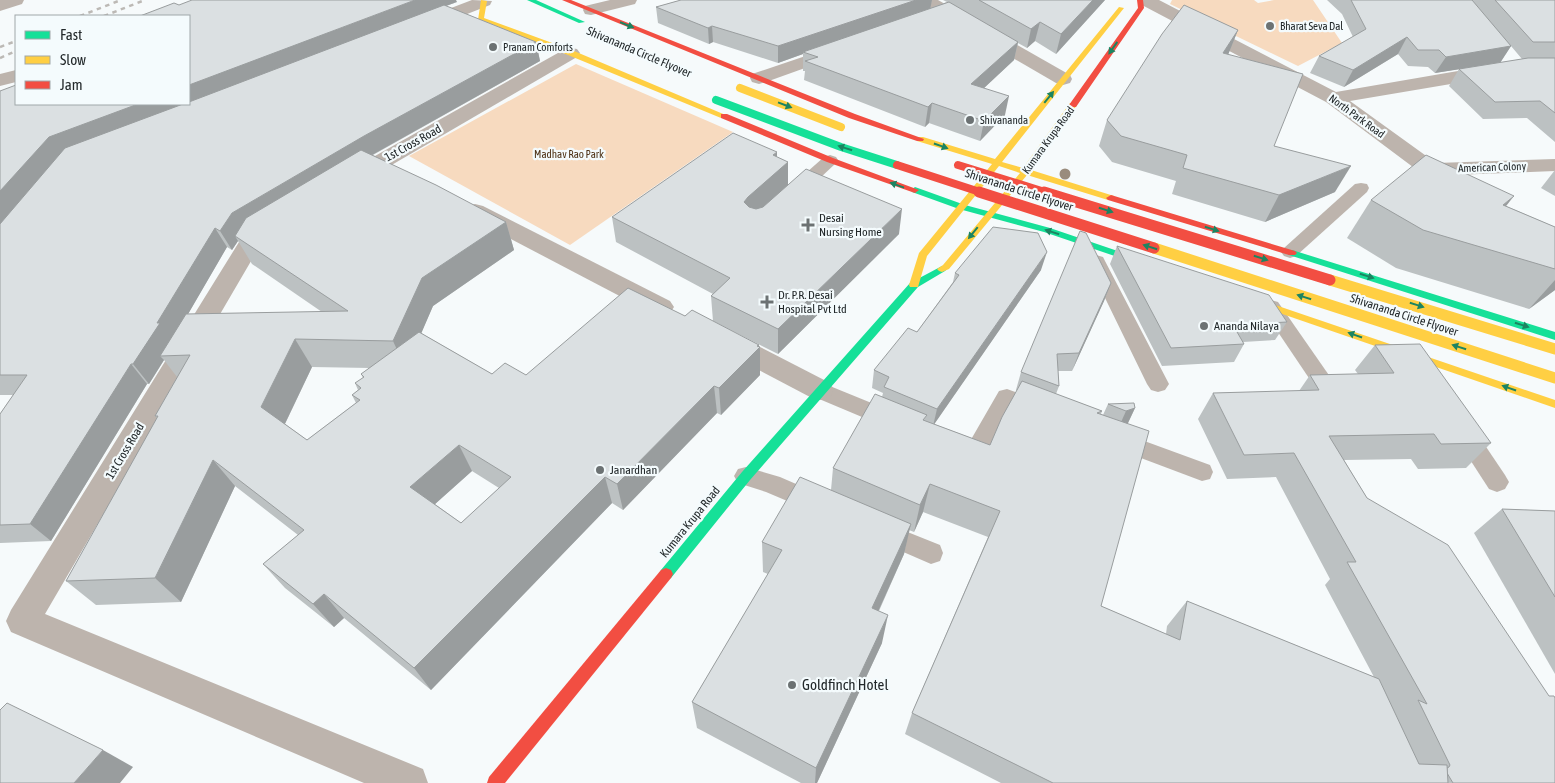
<svg xmlns="http://www.w3.org/2000/svg" width="1555" height="783" font-family="'Asap Condensed',sans-serif">
  <rect width="100%" height="100%" fill="#f6fafb"/>
  <g fill="#f7dabf">
    <path d="M1172,0H1254L1258,3L1274,0H1313L1342,43L1298,66L1170,4Z"/>
    <path d="M576,64L733,132L570,245L409,156Z"/>
  </g>
  <g fill="none" stroke-linecap="round" stroke-linejoin="round">
    <g fill="#bdb4ad" fill-rule="evenodd">
      <path d="M830,155L836,157L838,160L836,163L801,196H789L787,192L789,188L824,157Z"/>
      <path d="M1361,183L1367,184L1369,188L1367,192L1296,256L1290,258L1284,256L1281,252L1284,248L1355,184Z"/>
      <path d="M1096,255L1103,257L1105,261L1169,384L1165,390L1158,392L1151,390L1147,384L1087,261L1089,257Z"/>
      <path d="M1271,300L1278,302L1333,381L1337,387L1333,393L1326,395L1319,393L1261,307L1264,302Z"/>
      <path d="M820,382L901,415L904,421L901,427L893,430L812,396L809,390L812,384Z"/>
      <path d="M1007,389L1048,404L1051,410L1048,416L1040,418L1012,408L982,461L974,464L955,456L952,450L955,444L963,441L969,443L999,391Z"/>
      <path d="M1464,423L1472,426L1505,475L1509,482L1505,489L1497,492L1489,489L1456,438L1453,432L1456,426Z"/>
      <path d="M1117,431L1210,465L1213,472L1210,479L1202,481L1109,446L1106,440L1109,434Z"/>
      <path d="M746,467L780,477L826,497L830,504L826,511L818,514L766,492L738,483L734,476L738,469Z"/>
      <path d="M880,521L940,545L943,553L940,561L931,564L871,538L868,531L871,524Z"/>
    </g>
    <g fill="#bdb4ad" fill-rule="evenodd">
      <path d="M0,0H24L22,4L0,11Z"/>
      <path d="M472,0L492,1L490,5L429,29L423,30L417,29L414,25L417,21Z"/>
      <path d="M610,0H637L635,4L591,15L585,14L583,10L585,6Z"/>
      <path d="M918,0H938L1070,75L1072,79L1070,83L1063,85L1056,83L920,4Z"/>
      <path d="M1138,0H1159L1336,92L1516,61H1555V73H1516L1350,101L1436,163L1555,159V171L1453,175L1460,183L1457,188L1449,190L1441,188L1326,102L1140,4Z"/>
      <path d="M838,45L844,46L847,50L844,54L766,82L759,84L752,82L750,78L752,74Z"/>
      <path d="M571,48L577,49L580,53L577,57L359,184L351,185L343,184L340,179L343,174L565,49Z"/>
      <path d="M16,70V82L0,86V74Z"/>
      <path d="M475,204L483,206L670,301L674,307L670,313L661,316L652,313L467,216L464,211L467,206Z"/>
      <path d="M271,220L279,222L282,227L279,232L261,244L45,614L423,769L428,783H364L11,632L6,621L11,610L244,234L263,222Z"/>
      <path d="M728,333L737,335L830,383L834,390L830,397L820,400L810,397L719,349L715,342L719,335Z"/>
    </g>
    <g fill="#16e098" fill-rule="evenodd">
      <path d="M527,0H536L585,22L579,23Z"/>
      <path d="M915,187L965,205L1050,228L1153,263L1155,265L1150,268L1147,267L1044,232L959,209L912,192L911,190Z"/>
      <path d="M1292,250L1555,332V340L1289,255L1287,253L1289,251Z"/>
      <path d="M942,266L945,267L947,269L945,271L918,287L750,480L671,578L666,580L661,578L659,574L661,570L742,472L910,283Z"/>
    </g>
    <g fill="#ffcf43" fill-rule="evenodd">
      <path d="M481,0L487,1L484,18L574,51L728,116L721,118L568,55L478,20Z"/>
      <path d="M1119,7L1124,8L1002,162L1023,168L1070,103H1076L1077,105L1031,170L1114,196V200H1108L1027,175L949,269L942,272L939,271L937,269L943,265L1020,173L999,166L927,256L918,287H910L909,285L919,253L992,164L917,141V137H923L995,159Z"/>
      <path d="M1243,294L1555,400V408L1239,299L1238,297L1239,295Z"/>
    </g>
    <g fill="#f24e42" fill-rule="evenodd">
      <path d="M562,0H571L855,114L924,139L923,141H917L849,118Z"/>
      <path d="M1137,0H1143L1144,8L1076,107H1070L1069,105L1138,8Z"/>
      <path d="M721,114H727L833,158L919,190L915,193L912,192L827,162L721,118Z"/>
      <path d="M1111,195L1295,251L1297,253L1295,255H1289L1108,200L1106,198Z"/>
      <path d="M666,568L671,570L673,574L671,578L505,783H487L489,777L661,570Z"/>
    </g>
    <g stroke="#bcb9b5" stroke-width="2.5" stroke-dasharray="4.5 4.5" stroke-linecap="butt">
      <path d="M80,16L121,0"/>
      <path d="M104,16L145,0"/>
      <path d="M0,47L16,41"/>
      <path d="M0,58L16,51"/>
    </g>
    <path stroke="#16e098" stroke-width="8" d="M716,100L841,147L897,165"/>
    <path stroke="#ffcf43" stroke-width="8" d="M740,88L841,127"/>
    <g stroke="#ffcf43" stroke-width="11">
      <path d="M1154,248L1555,378"/>
      <path d="M1330,280L1555,349"/>
    </g>
    <g stroke="#f24e42" stroke-width="8">
      <path d="M897,165L983,193"/>
      <path d="M958,165L1048,193"/>
    </g>
    <g stroke="#f24e42" stroke-width="11">
      <path d="M979,192L1154,248"/>
      <path d="M1044,192L1330,280"/>
    </g>
  </g>
  <circle fill="#9a8c7d" cx="1065" cy="174" r="5.5"/>
  <g fill="#bcc1c2" fill-rule="evenodd">
    <path d="M681,0H932L930,8L947,2L943,0H1105L1056,54L1035,41L1027,48L1018,43L1014,60L984,88L1005,115L980,141L929,123L925,127L804,80L805,71H803V54L778,63L713,42L709,44L658,23L656,7Z"/>
    <path d="M1327,0H1555V142L1527,118L1483,119L1449,86L1459,69L1435,73L1428,67L1408,66L1398,54L1344,87L1310,73L1319,56L1353,37L1342,14ZM1511,46L1522,59L1500,63Z"/>
    <path d="M457,2L446,6L536,42L540,61L373,155L506,222L514,250L433,306L421,333L492,374L526,375L685,316L759,345V347H760V375L721,415L717,413L623,510L612,503L431,690L344,618L334,627L285,588L263,564L298,535L235,486L181,602L96,605L66,581L157,418L155,416L177,377L164,360L149,384H147L51,541L0,543V414L13,395H0V91L16,104ZM238,241L252,264L322,312L188,314L227,247L232,250ZM312,367L370,368L361,374L363,378L355,383L358,390L352,395L356,403L307,440L285,424ZM472,471L499,488L461,523L435,504Z"/>
    <path d="M1238,30L1228,54L1274,146L1335,192L1265,222L1172,194L1176,181L1112,162L1099,146L1107,120Z"/>
    <path d="M777,157L788,162V185L899,234L778,354L713,321L711,296L713,294L616,242L612,217Z"/>
    <path d="M1555,170V196L1541,188Z"/>
    <path d="M1371,200L1506,206L1555,227V290L1529,309L1396,268L1347,238Z"/>
    <path d="M1117,246L1287,322L1275,340L1243,342L1244,344L1234,362L1162,366L1110,264Z"/>
    <path d="M1041,270L934,424L990,445L1017,391L1016,390L1021,372L1111,283L1104,301L1072,371H1058L1059,386L1056,394L1102,411L1101,414L1103,415L1108,404L1135,408L1128,423L1101,606L1166,634L1167,626L1187,601L1374,677L1325,585L1330,579L1276,477L1227,479L1198,419L1213,393L1299,391L1310,375L1358,374L1355,370L1375,345L1491,443L1466,468L1418,469L1411,459L1344,460L1367,498L1555,783H1001L905,734L912,713L988,537L923,512L914,532L909,530L904,554L879,611L882,643L817,783H801L697,728L692,702L768,574L763,572L762,542L831,490L833,468L882,397L883,393L872,388L874,370L917,332L953,282L955,273Z"/>
    <path d="M1502,509L1555,511V674L1474,533Z"/>
  </g>
  <g fill="#999d9e">
    <path d="M415,0H456L457,2L429,12L0,228V191L49,137L138,104H189V85Z"/>
    <path d="M916,0H932L930,10L803,52V54L778,63V46Z"/>
    <path d="M1093,0H1105L1056,54L1061,34Z"/>
    <path d="M1040,22L1035,41L1027,48L1031,29Z"/>
    <path d="M712,26L713,42L709,44L708,28Z"/>
    <path d="M1238,30L1228,55L1223,53Z"/>
    <path d="M1407,37L1398,54L1344,87L1353,70Z"/>
    <path d="M536,42L540,61L372,155L235,236L238,241L232,250L220,231L232,213L364,136Z"/>
    <path d="M1018,42L1014,60L968,103L971,84Z"/>
    <path d="M1511,46L1500,63L1435,73L1446,57Z"/>
    <path d="M1009,96L1005,115L980,141L984,121Z"/>
    <path d="M932,103L929,123L925,127L928,107Z"/>
    <path d="M777,152V171L788,162V187L748,222L744,202L773,155Z"/>
    <path d="M1351,166L1335,192L1265,222L1279,195Z"/>
    <path d="M1514,196L1484,234L1503,205Z"/>
    <path d="M902,209L899,234L778,354V329Z"/>
    <path d="M506,222L514,250L433,306L406,369L393,341L422,278Z"/>
    <path d="M215,228L227,247L173,340L160,356L164,360L149,384L133,364L157,323Z"/>
    <path d="M1047,252L1041,270L933,426L937,409Z"/>
    <path d="M1555,280V290L1529,309Z"/>
    <path d="M1111,283L1104,301L1072,371L1079,353Z"/>
    <path d="M295,339L312,367L280,434L261,407Z"/>
    <path d="M759,345V349L760,347V375L721,415L719,388Z"/>
    <path d="M131,364L147,384L51,541L30,524Z"/>
    <path d="M714,386L717,413L623,510L617,484Z"/>
    <path d="M1135,408L1127,425L1118,429L1126,411Z"/>
    <path d="M459,445L472,471L425,513L410,487Z"/>
    <path d="M213,460L235,486L181,602L155,578Z"/>
    <path d="M605,477L612,503L431,690L414,668Z"/>
    <path d="M930,484L923,512L914,532L920,505Z"/>
    <path d="M911,524L904,554L867,636L872,608Z"/>
    <path d="M324,594L344,618L334,627L313,604Z"/>
    <path d="M888,615L882,643L817,783H815L816,768Z"/>
    <path d="M103,750L133,767L120,783H74Z"/>
  </g>
  <g fill="#dbe0e2" stroke="#999d9e" fill-rule="evenodd">
    <path d="M192,0H415L189,85V16H140L174,3L179,5Z"/>
    <path d="M681,0H916L778,46L712,26L708,28L656,7Z"/>
    <path d="M979,0H1093L1061,34L1040,22L1031,29Z"/>
    <path d="M1351,0H1472L1511,46L1446,57L1439,50H1418L1407,37L1353,70L1319,56L1366,29Z"/>
    <path d="M1495,0H1555V42H1533Z"/>
    <path d="M949,2L1018,42L971,84L1009,96L984,121L932,103L928,107L805,61L818,57L803,52Z"/>
    <path d="M444,5L536,42L364,136L232,213L220,231L215,228L157,323H160L133,364H131L30,524L0,525V414L27,375H0V224L65,148L183,104H189V102Z"/>
    <path d="M1184,5L1238,30L1223,53L1303,74L1274,146L1351,166L1279,195L1183,168L1187,155L1121,136L1107,120L1162,34Z"/>
    <path d="M1528,58H1555V113L1540,101L1495,102L1459,69Z"/>
    <path d="M16,85V104H138L49,137L0,191V91Z"/>
    <path d="M733,133L777,152L773,155L788,162L748,197L744,202L749,207L756,209L763,207L806,169L902,209L778,329L711,296L730,278L612,217Z"/>
    <path d="M361,150L436,185L506,222L422,278L393,341L295,339L261,407L307,440L360,400L352,395L361,388L355,383L364,377L361,374L419,332L492,374L505,363L526,375L628,288L685,316L692,310L759,345L757,346L760,347L719,388L714,386L617,484L605,477L414,668L324,594L313,604L263,564L304,530L213,460L155,578L66,581L158,416H155L190,355L160,356L186,314L348,311L235,236L246,218ZM459,445L511,477L461,523L410,487Z"/>
    <path d="M1426,155L1514,196L1503,205L1555,227V269L1423,230L1371,200Z"/>
    <path d="M993,227L1038,233L1047,252L937,409L884,387L889,377L874,370L908,328L917,332L959,275L955,273Z"/>
    <path d="M1080,231L1086,233L1111,283L1079,353L1057,354L1059,386L1021,372Z"/>
    <path d="M1117,246L1269,295L1287,322L1233,325L1244,344L1171,348Z"/>
    <path d="M1420,344L1491,443L1441,444L1434,434L1329,436L1367,498L1448,545L1549,696H1554L1555,698V783H1453L1447,773V768L1449,767L1450,765L1418,700L1427,704L1347,562H1356L1294,453L1244,455L1213,393L1319,390L1310,375L1394,373L1375,345Z"/>
    <path d="M1022,381L1102,411L1097,413L1149,431L1101,606L1180,640L1187,601L1379,679L1419,764L1447,765L1448,783H1053L912,713L1000,511L930,484L920,505L833,468L875,394L927,415L923,420L990,445L1002,417Z"/>
    <path d="M1134,403L1135,408L1126,411L1108,404Z"/>
    <path d="M800,477L911,524L872,608L888,615L816,768L692,702L782,550L762,542Z"/>
    <path d="M1502,509L1555,511V597Z"/>
    <path d="M7,703L103,750L74,783H0V710Z"/>
  </g>
  <defs><path id="oneway-solid" d="M-6-.8H1V-3.2L6.5 0L1 3.2V.8H-6Z" transform="scale(1.25)"/></defs>
  <g fill="#1c8461">
    <use href="#oneway-solid" transform="translate(627 25) rotate(22)"/>
    <use href="#oneway-solid" transform="translate(1113 48) rotate(125)"/>
    <use href="#oneway-solid" transform="translate(1049 97) rotate(-51)"/>
    <use href="#oneway-solid" transform="translate(785 105) rotate(21)"/>
    <use href="#oneway-solid" transform="translate(941 146) rotate(19)"/>
    <use href="#oneway-solid" transform="translate(845 148) rotate(-162)"/>
    <use href="#oneway-solid" transform="translate(897 185) rotate(-160)"/>
    <use href="#oneway-solid" transform="translate(1106 210) rotate(17)"/>
    <use href="#oneway-solid" transform="translate(1212 229) rotate(17)"/>
    <use href="#oneway-solid" transform="translate(1052 232) rotate(-162)"/>
    <use href="#oneway-solid" transform="translate(973 233) rotate(129)"/>
    <use href="#oneway-solid" transform="translate(1150 247) rotate(-162)"/>
    <use href="#oneway-solid" transform="translate(1261 258) rotate(17)"/>
    <use href="#oneway-solid" transform="translate(1367 276) rotate(17)"/>
    <use href="#oneway-solid" transform="translate(1304 297) rotate(-162)"/>
    <use href="#oneway-solid" transform="translate(1417 305) rotate(17)"/>
    <use href="#oneway-solid" transform="translate(1522 325) rotate(18)"/>
    <use href="#oneway-solid" transform="translate(1355 335) rotate(-161)"/>
    <use href="#oneway-solid" transform="translate(1459 347) rotate(-162)"/>
    <use href="#oneway-solid" transform="translate(1509 388) rotate(-161)"/>
  </g>
  <g fill="#6c7273" stroke="#f4fbfd" stroke-width="2">
    <circle cx="1270" cy="26" r="5"/>
    <circle cx="493" cy="47" r="5"/>
    <circle cx="970" cy="120" r="5"/>
    <path d="M805.5 217.5h5v5h5v5h-5v5h-5v-5h-5v-5h5z"/>
    <path d="M764.5 294.5h5v5h5v5h-5v5h-5v-5h-5v-5h5z"/>
    <circle cx="1204" cy="326" r="5"/>
    <circle cx="600" cy="470" r="5"/>
    <circle cx="792" cy="685" r="5"/>
  </g>
  <g text-anchor="middle" stroke-width="4.5" stroke-linejoin="round" paint-order="stroke">
    <g font-size="11" fill="#22282a" stroke="#f4fbfd" text-anchor="start">
      <text x="1280" y="30">Bharat Seva Dal</text>
      <text x="503" y="51">Pranam Comforts</text>
      <text x="980" y="124">Shivananda</text>
    </g>
    <g font-size="11" fill="#22282a" stroke="#f4fbfd">
      <text transform="translate(1357 116) rotate(36)" y="4">North Park Road</text>
      <text transform="translate(1048 140) rotate(-54)" y="4">Kumara Krupa Road</text>
      <text transform="translate(1492 167) rotate(-2)" y="4">American Colony</text>
    </g>
    <g font-size="11" fill="#4e3216" stroke="#f4fbfd">
      <text x="569" y="158">Madhav Rao Park</text>
    </g>
    <g font-size="12" fill="#22282a" stroke="#f4fbfd">
      <text transform="translate(639 52) rotate(23)" y="4">Shivananda Circle Flyover</text>
      <text transform="translate(413 143) rotate(-29)" y="4">1st Cross Road</text>
      <text transform="translate(1019 190) rotate(18)" y="4">Shivananda Circle Flyover</text>
      <text transform="translate(1404 315) rotate(18)" y="4">Shivananda Circle Flyover</text>
      <text transform="translate(125 451) rotate(-59)" y="4">1st Cross Road</text>
      <text transform="translate(690 522) rotate(-51)" y="4">Kumara Krupa Road</text>
    </g>
    <g font-size="12" fill="#22282a" stroke="#f4fbfd" text-anchor="start">
      <text x="819" y="222">Desai<tspan x="819" dy="14">Nursing Home</tspan></text>
      <text x="778" y="299">Dr. P.R. Desai<tspan x="778" dy="14">Hospital Pvt Ltd</tspan></text>
      <text x="1214" y="330">Ananda Nilaya</text>
      <text x="610" y="474">Janardhan</text>
    </g>
    <g font-size="15" fill="#22282a" stroke="#f4fbfd" text-anchor="start">
      <text x="802" y="690">Goldfinch Hotel</text>
    </g>
  </g>
  <rect x="15" y="15" width="175" height="90" fill="#f4fbfd" stroke="#a0a7a9"/>
  <rect x="25" y="31" width="25" height="8" fill="#16e098" stroke="#a0a7a9"/>
  <text x="60" y="40" font-size="15" fill="#22282a">Fast</text>
  <rect x="25" y="56" width="25" height="8" fill="#ffcf43" stroke="#a0a7a9"/>
  <text x="60" y="65" font-size="15" fill="#22282a">Slow</text>
  <rect x="25" y="81" width="25" height="8" fill="#f24e42" stroke="#a0a7a9"/>
  <text x="60" y="90" font-size="15" fill="#22282a">Jam</text>
</svg>
